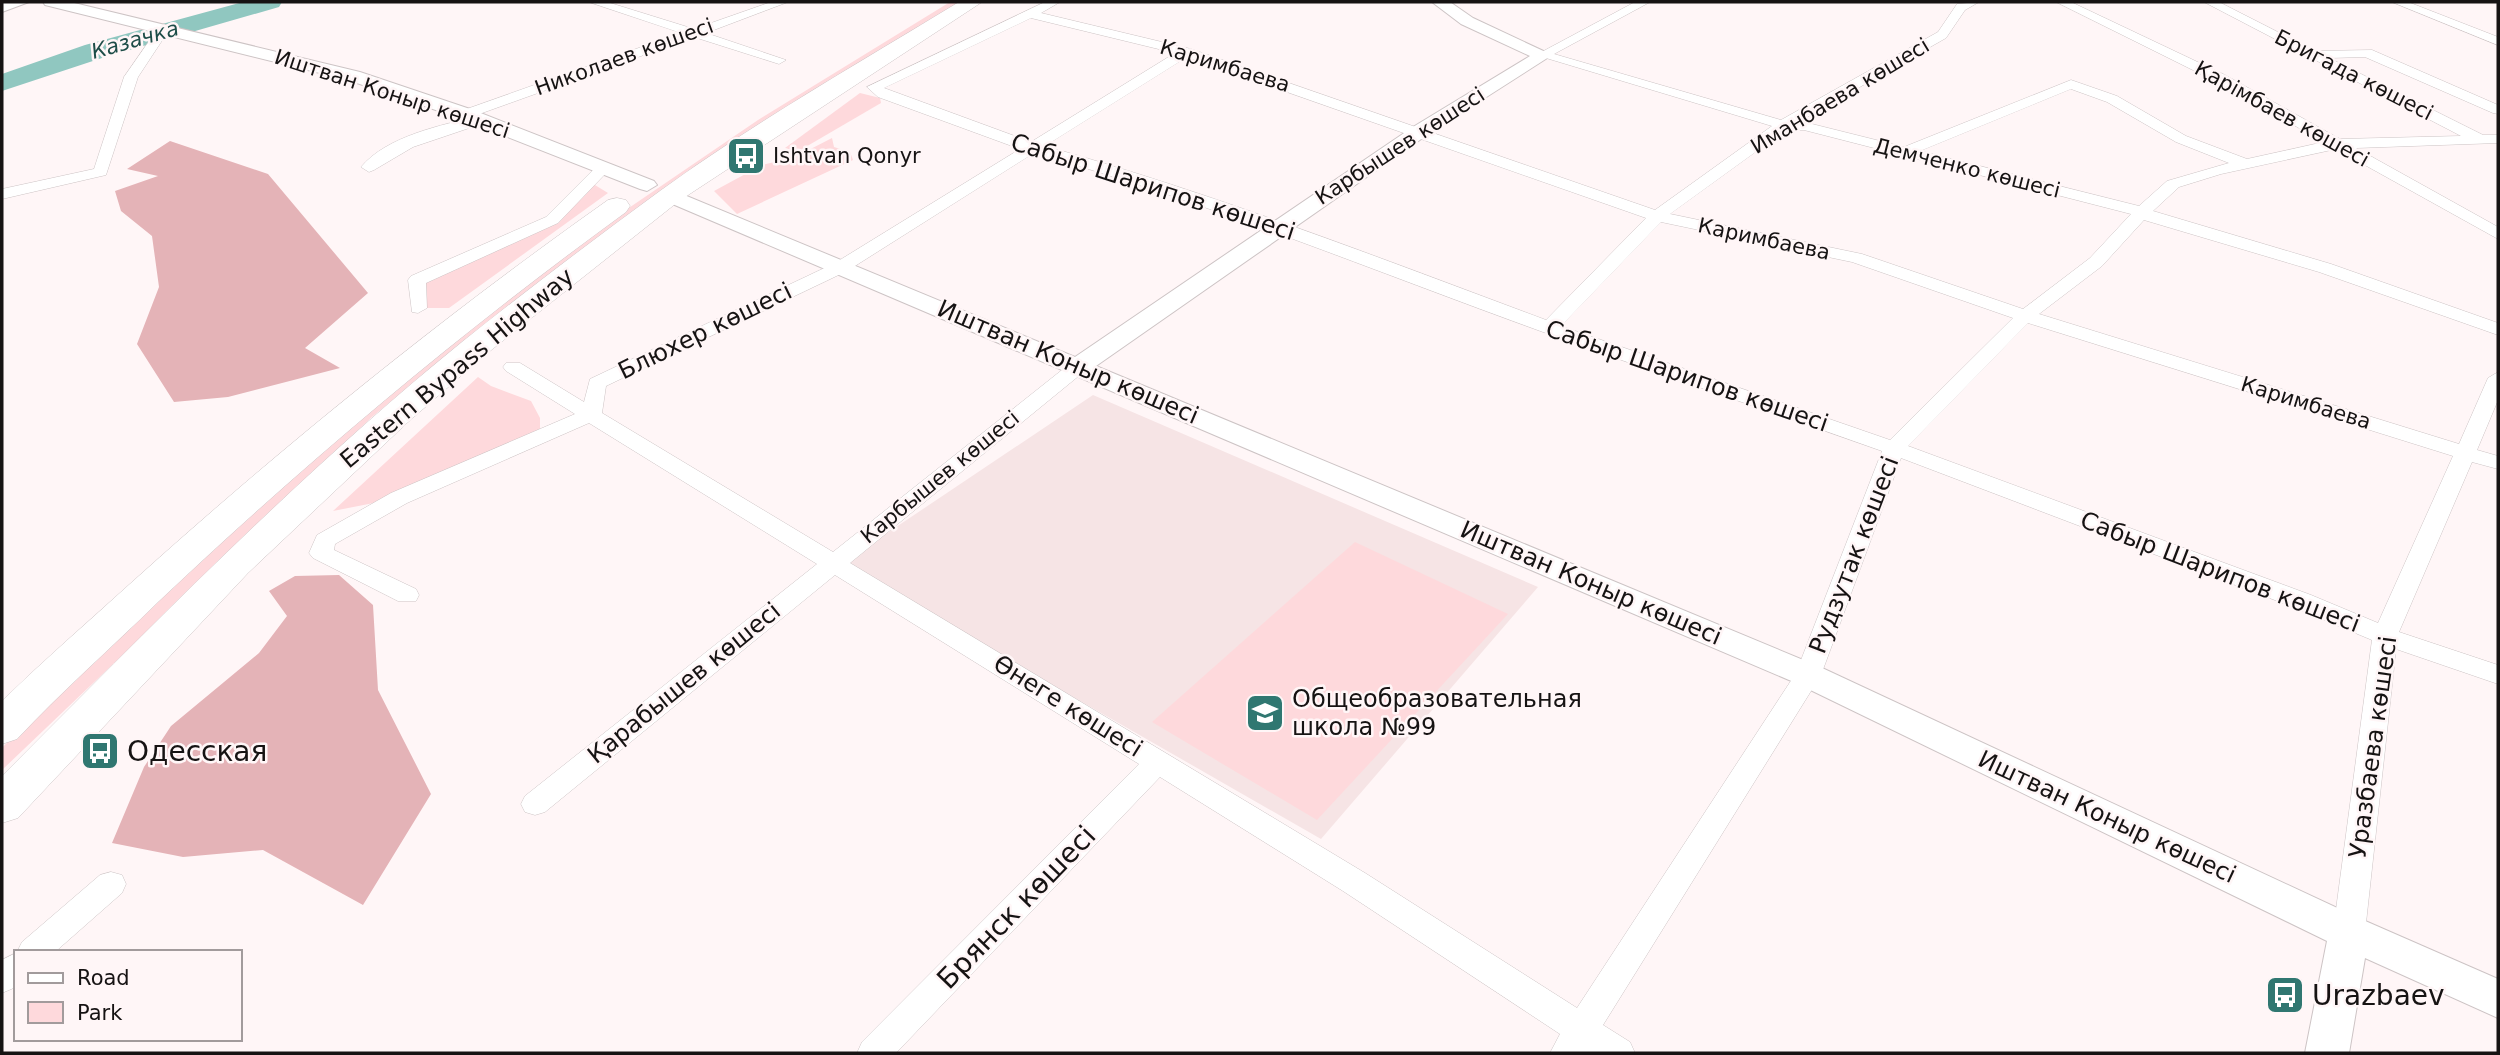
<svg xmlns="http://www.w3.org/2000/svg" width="2500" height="1055" font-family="'DejaVu Sans',sans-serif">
  <rect width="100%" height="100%" fill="#fff6f7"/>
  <path fill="#f6e4e5" d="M1093,395L1538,587L1321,839L841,564Z"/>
  <g fill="#fed9dc">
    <path d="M950,2H959L769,121L561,265L373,416L2,770V748L20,729L359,413L548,263L758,120Z"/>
    <path d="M860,93L880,98L881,103L797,152L785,148Z"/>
    <path d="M832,138L834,147L850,152L853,160L737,214L714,191L762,165L795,157Z"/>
    <path d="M590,182L608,193L449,308H418L417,280L552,220Z"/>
    <path d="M478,377L491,386L531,401L540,418V436L399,498L333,511Z"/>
    <path d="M1355,542L1508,614L1317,820L1152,722Z"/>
  </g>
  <g fill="#e4b3b7">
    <path d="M170,141L268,174L368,293L305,348L340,368L228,397L174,402L137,344L159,287L152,236L121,211L115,191L158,176L127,169Z"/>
    <path d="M339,575L373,605L378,690L431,794L363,905L263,850L183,857L112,843L144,767L171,726L259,653L287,616L269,591L295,576Z"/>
  </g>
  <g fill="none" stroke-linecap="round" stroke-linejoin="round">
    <path fill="#90c7c0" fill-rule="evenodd" d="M243,2H282L279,7L105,57L2,91V74L85,45Z"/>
    <defs>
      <g id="minor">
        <path d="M589,2H607L694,29L771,2H788L706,33L786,60L779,64L694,37L471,117H461V111L681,33Z"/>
        <path d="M1045,2H1060L1041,13L1191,49L1655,210L1772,126L1536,55L1635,2H1650L1554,54L1781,120L1938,32L1957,4L1979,2L1965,10L1946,38L1800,121L1904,147L2071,80L2117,96L2186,136L2247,159L2324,142L2215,81L2056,2H2071L2225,75L2340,139L2461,136L2204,2H2219L2315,51L2372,50L2498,105V114L2493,113L2365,57L2329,58L2483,135H2498V143L2356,148L2498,227V239L2336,149L2221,174L2179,187L2153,211L2331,264L2498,323V335L2319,272L2144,220L2102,266L2039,314L2459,444L2488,378L2498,372V400L2477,450L2498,456V469L2472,462L2399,632L2498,665V684L2396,649L2365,932L2360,941L2349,945L2338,941L2333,932L2372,640L2293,607L1901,458L1821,675L1603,1025L1630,1042L1635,1053H1550L1560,1034L1343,891L1160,777L896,1053H857L862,1042L1139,764L835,575L545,812L535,815L525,812L521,804L525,796L817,564L589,423L407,503L335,544L334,550L416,589L419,595L416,601H398L313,558L309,553L317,535L391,493L575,414L506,371L503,367L506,363H520L584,402L590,379L835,263L1020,149L878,97L867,87ZM1031,18L1175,53L1031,142L884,88ZM1187,57L1646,218L1546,320C1380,258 1215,194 1045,146ZM2071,89L2107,102L2176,142L2229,163L2167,181L2139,206L1920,151ZM1786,130H1804L2131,214L2090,258L2023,309L1862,254L1670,214ZM1034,153C1208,202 1374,271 1543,332C1656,373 1769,411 1882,451L1796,673L1577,1008L1365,873L850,563L1086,370L1089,366L1086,362H1072L833,552L602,413L606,386L847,271ZM1661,222L1852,262L2013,318L1890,440L1561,326ZM2028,323L2453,456L2378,623L2311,595L1908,446Z"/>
        <path d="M2392,2H2408L2498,37V45Z"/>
        <path d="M159,27L169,30L138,77L106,175L2,199V189L94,169L124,77Z"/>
        <path d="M479,116L486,120L484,123L413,147L374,170L369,172L361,167C387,136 442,125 479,116Z"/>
        <path d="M603,163L608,165V171L558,223L426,283L427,308L418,313L412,312L408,280L411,276L546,217L598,165Z"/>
        <path d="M111,872L122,875L126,884L122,893L55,952H17L22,942L100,875Z"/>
        <path d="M16,953V987L2,993V960Z"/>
      </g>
      <g id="tertiary">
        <path d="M2,2H29L2,12Z"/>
        <path d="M43,2H70L360,72L473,110L654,181L657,185L647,191L640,189L459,118L348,80L45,5Z"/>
        <path d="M1432,2H1450L1473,18L1552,55L1427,135L1096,366L1820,667L2363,920L2498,979V1018L2365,958L2349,1053H2305L2327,941L1796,683L663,200L660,196L663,192H677L1075,357L1413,127L1530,56L1461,24Z"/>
      </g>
      <g id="primary">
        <path d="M959,2H982L679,201L485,355L407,423L248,573L18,818L2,823V776C151,627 298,475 462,342C527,290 593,240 660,191C755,122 859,63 959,2Z"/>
        <path d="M617,198L626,200L630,206L626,212C461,332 306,462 158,602C111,648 62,691 17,739L2,744V701C44,660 88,622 131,583C283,446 441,318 608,200Z"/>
      </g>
    </defs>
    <use href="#minor" stroke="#cdc4c5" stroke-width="1"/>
    <use href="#tertiary" stroke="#cdc4c5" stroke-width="2"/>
    <use href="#primary" stroke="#cdc4c5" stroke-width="1"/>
    <use href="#minor" fill="#fff" fill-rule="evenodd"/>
    <use href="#tertiary" fill="#fff" fill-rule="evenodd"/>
    <use href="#primary" fill="#fff" fill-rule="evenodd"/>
  </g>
  <defs>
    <symbol id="bus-square" viewBox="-11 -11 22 22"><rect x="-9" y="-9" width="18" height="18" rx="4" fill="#307771" stroke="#fff6f7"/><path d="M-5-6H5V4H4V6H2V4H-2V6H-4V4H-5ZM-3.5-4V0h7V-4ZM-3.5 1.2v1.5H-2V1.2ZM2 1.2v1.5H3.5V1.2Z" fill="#fff"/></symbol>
    <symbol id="school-square" viewBox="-11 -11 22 22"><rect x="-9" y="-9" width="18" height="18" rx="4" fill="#307771" stroke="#fff6f7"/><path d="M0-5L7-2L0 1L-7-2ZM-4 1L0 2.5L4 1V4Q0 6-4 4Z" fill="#fff"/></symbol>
  </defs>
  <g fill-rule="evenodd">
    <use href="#bus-square" x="724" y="134" width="44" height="44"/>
    <use href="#school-square" x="1243" y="691" width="44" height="44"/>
    <use href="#bus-square" x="78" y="729" width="44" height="44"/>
    <use href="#bus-square" x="2263" y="973" width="44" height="44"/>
  </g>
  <g text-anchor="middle" stroke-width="5" stroke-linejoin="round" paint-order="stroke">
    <g font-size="21" font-style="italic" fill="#1d4d48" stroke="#fff6f7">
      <text transform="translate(135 40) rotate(-16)" y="7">Казачка</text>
    </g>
    <g font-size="21" fill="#161313" stroke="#fff6f7">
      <text transform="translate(624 57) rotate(-20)" y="7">Николаев көшесі</text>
      <text transform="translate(1225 66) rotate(17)" y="7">Каримбаева</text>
      <text transform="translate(2354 75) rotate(27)" y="7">Бригада көшесі</text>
      <text transform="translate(392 94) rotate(18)" y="7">Иштван Коныр көшесі</text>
      <text transform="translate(1840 96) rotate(-31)" y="7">Иманбаева көшесі</text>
      <text transform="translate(2282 114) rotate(29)" y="7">Қарімбаев көшесі</text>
      <text transform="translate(1400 146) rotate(-33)" y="7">Карбышев көшесі</text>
      <text transform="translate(1967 168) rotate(14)" y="7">Демченко көшесі</text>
      <text transform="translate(1764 239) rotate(12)" y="7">Каримбаева</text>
      <text transform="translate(2306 403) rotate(17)" y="7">Каримбаева</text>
      <text transform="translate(940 477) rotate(-39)" y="7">Карбышев көшесі</text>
    </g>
    <g font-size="21" fill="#161313" stroke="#fff6f7" text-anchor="start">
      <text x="773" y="163">Ishtvan Qonyr</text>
    </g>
    <g font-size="24" fill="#161313" stroke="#fff6f7">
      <text transform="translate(1153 187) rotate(18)" y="8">Сабыр Шарипов көшесі</text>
      <text transform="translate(705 331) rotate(-26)" y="8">Блюхер көшесі</text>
      <text transform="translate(1068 362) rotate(23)" y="8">Иштван Коныр көшесі</text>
      <text transform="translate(457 368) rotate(-40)" y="8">Eastern Bypass Highway</text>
      <text transform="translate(1687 376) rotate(19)" y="8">Сабыр Шарипов көшесі</text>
      <text transform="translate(1854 555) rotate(-69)" y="8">Рудзутак көшесі</text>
      <text transform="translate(2220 572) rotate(21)" y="8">Сабыр Шарипов көшесі</text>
      <text transform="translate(1591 583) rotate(23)" y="8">Иштван Коныр көшесі</text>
      <text transform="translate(684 683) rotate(-39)" y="8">Қарабышев көшесі</text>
      <text transform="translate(1068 706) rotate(32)" y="8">Өнеге көшесі</text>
      <text transform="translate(2373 747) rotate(-82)" y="8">Уразбаева көшесі</text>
      <text transform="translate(2107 817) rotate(25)" y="8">Иштван Коныр көшесі</text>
    </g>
    <g font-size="24" fill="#161313" stroke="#fff6f7" text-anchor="start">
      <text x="1292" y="707">Общеобразовательная<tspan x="1292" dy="28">школа №99</tspan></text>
    </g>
    <g font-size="28" fill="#161313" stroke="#fff6f7" text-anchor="start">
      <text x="127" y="761">Одесская</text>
      <text x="2312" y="1005">Urazbaev</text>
    </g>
    <g font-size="28" fill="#161313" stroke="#fff6f7">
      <text transform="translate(1016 907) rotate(-46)" y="10">Брянск көшесі</text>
    </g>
  </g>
  <rect width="2500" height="1055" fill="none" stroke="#161313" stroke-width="7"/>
  <rect x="14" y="950" width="228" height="91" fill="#fff6f7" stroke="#a29b9c" stroke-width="2"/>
  <rect x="28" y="973" width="35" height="10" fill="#ffffff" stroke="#a29b9c" stroke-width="2"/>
  <text x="77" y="985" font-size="21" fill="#161313">Road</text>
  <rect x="28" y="1002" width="35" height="21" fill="#fed9dc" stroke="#a29b9c" stroke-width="2"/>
  <text x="77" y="1020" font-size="21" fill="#161313">Park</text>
</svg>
